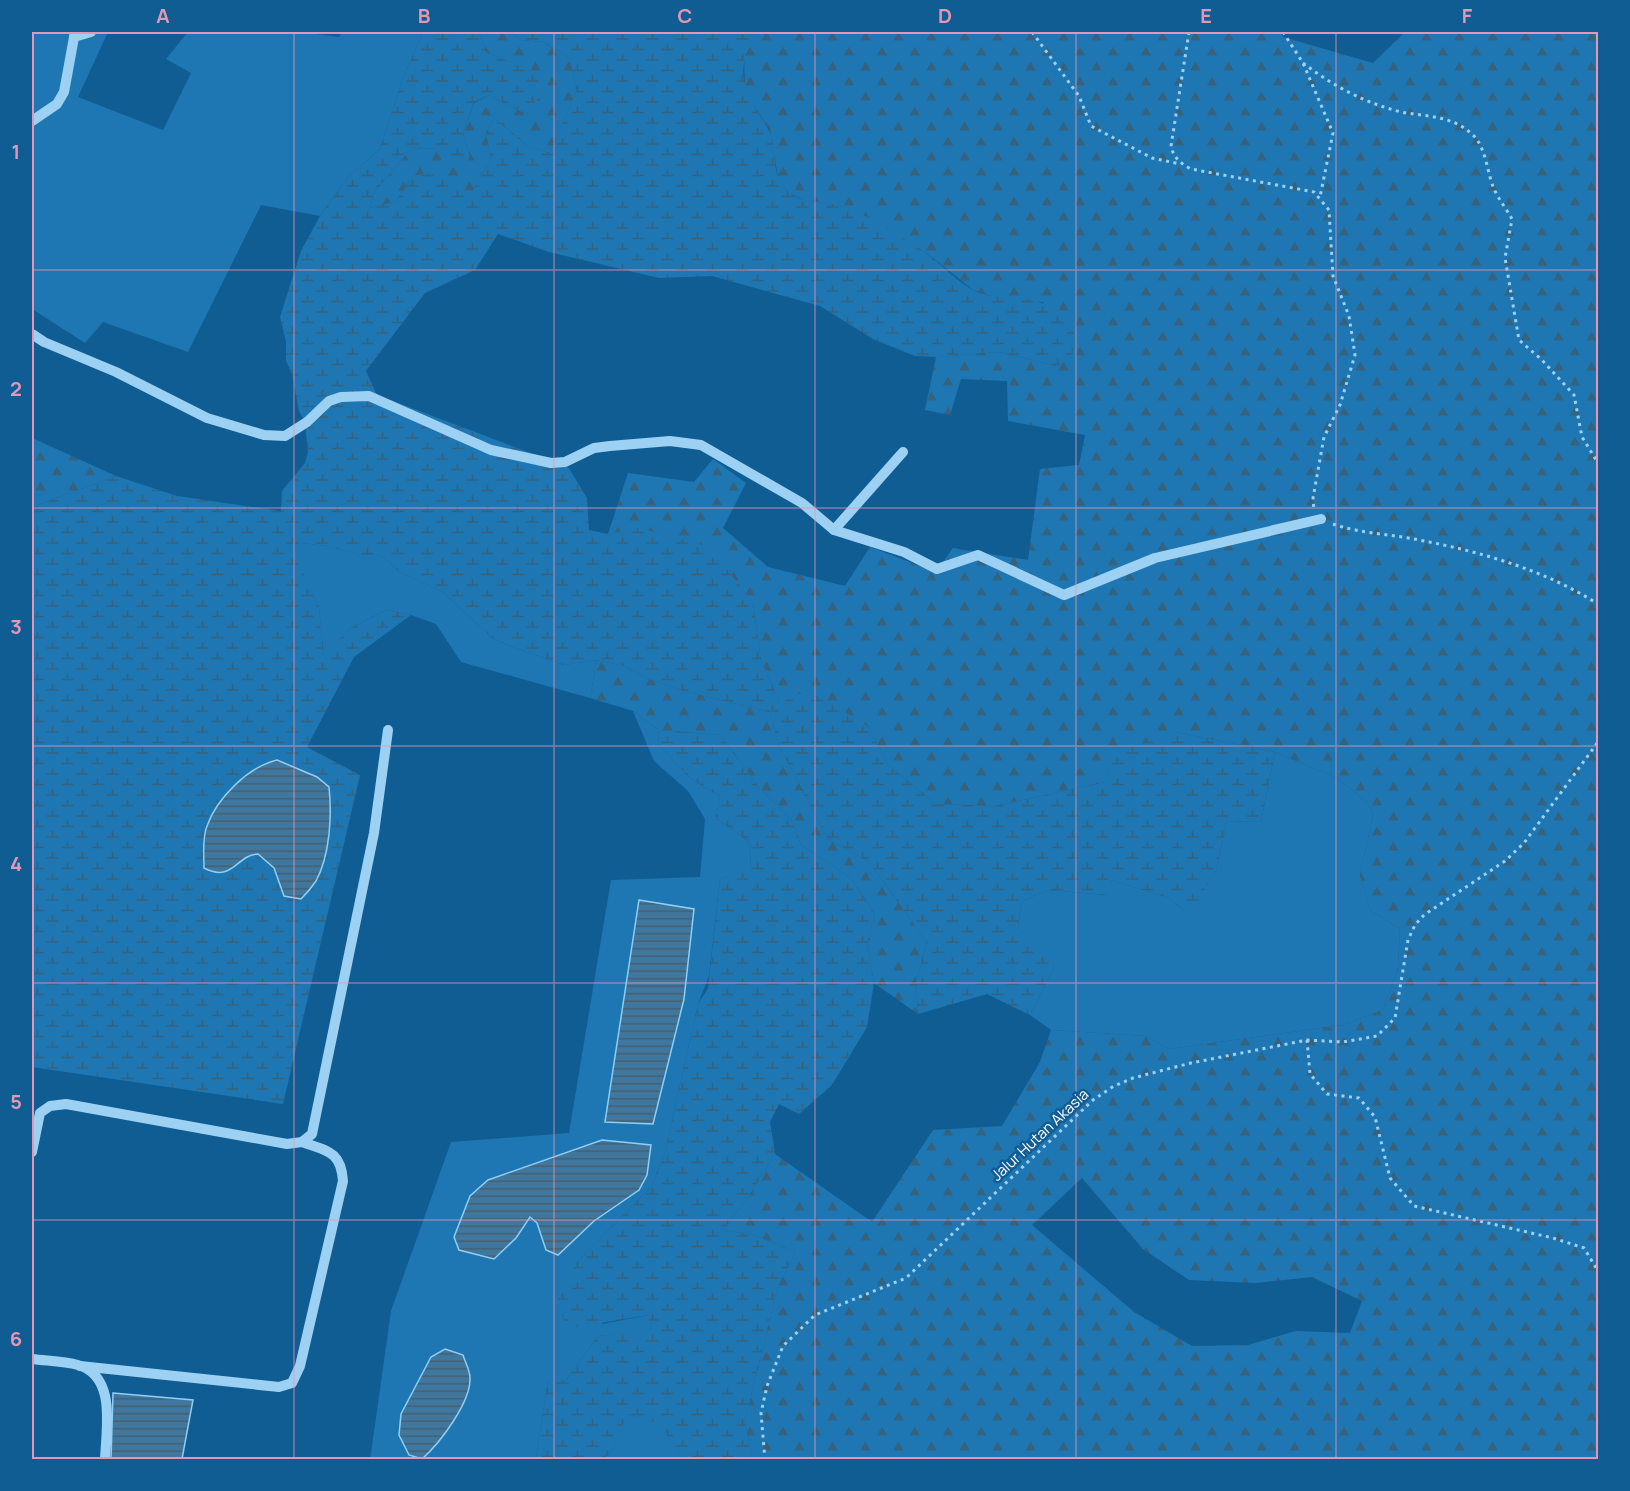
<svg xmlns="http://www.w3.org/2000/svg" width="1630" height="1491" font-family="Manrope,sans-serif">
  <defs>
    <pattern id="forest-firs" width="22" height="20" patternUnits="userSpaceOnUse" patternTransform="scale(1.5)"><rect width="22" height="20" fill="#1e77b2"/><path d="M5 1l3.5 6h-7zM16 11l3.5 6h-7z" fill="#35627f"/></pattern>
    <pattern id="wetland-marsh" width="20" height="14" patternUnits="userSpaceOnUse" patternTransform="scale(1.5)"><rect width="20" height="14" fill="#1e77b2"/><path d="M1 5h8M5 5V1M11 12h8M15 12V8" fill="none" stroke="#35627f"/></pattern>
    <pattern id="water-rules" width="6" height="5" patternUnits="userSpaceOnUse" patternTransform="scale(1.5)"><rect width="6" height="5" fill="#3f779f"/><path d="M0 2.5h6" fill="none" stroke="#465f71"/></pattern>
  </defs>
  <rect width="100%" height="100%" fill="#105d94"/>
  <g fill="#1e77b2">
    <path d="M32,32H108L78,97L163,130L191,73L166,59L188,32H301L339,37L342,32H423L403,78L380,149L348,177L320,216L261,205L188,352L103,322L85,343L32,309Z"/>
    <path d="M302,543L326,546L358,554L381,555L400,572L443,592L492,638L510,646L564,665L597,660L590,698L461,662L436,624L411,615L386,610L349,629L324,657L319,607L294,555Z"/>
    <path d="M633,711L659,730L658,744L691,779L720,796L716,818L749,842L751,868L720,879L709,976L698,1004L664,1156L651,1187L578,1261L602,1324L649,1315L651,1331L598,1336L566,1380H548L536,1459L370,1460L391,1311L451,1142L569,1133L611,880L700,877L705,819L688,791L654,761Z"/>
    <path d="M1275,752L1337,778L1369,804L1373,816L1360,875L1370,910L1400,929L1398,968L1383,1010L1343,1025L1169,1049L1145,1036L1051,1030L1030,1015L1054,967L1018,928L1021,902L1047,890L1108,895L1111,880L1169,898L1188,914L1216,871L1227,821L1261,822Z"/>
    <path d="M627,1414L659,1423L684,1459L599,1460L611,1453Z"/>
  </g>
  <g fill="url(#forest-firs)" fill-rule="evenodd">
    <path d="M479,32H511L521,40L543,42L569,57L577,90L550,153L528,146L494,118L486,133L491,159L469,198L413,176L396,201L370,208L374,192L411,149L433,148L464,166L470,157L463,133L474,103L489,95L523,113L539,75L486,52Z"/>
    <path d="M756,32H1281L1283,37L1373,63L1405,32H1598V1459H752L745,1421L778,1286L796,1252L754,1235L723,1230L749,1196L775,1154L872,1222L933,1130L1002,1126L1040,1062L1051,1030L1145,1036L1169,1049L1343,1025L1383,1010L1398,968L1400,929L1370,910L1360,875L1373,816L1369,804L1337,778L1275,752L1176,732L1105,782L995,806L936,804L888,765L869,727L780,703L761,661L753,603L608,534L628,473L694,482L713,459L746,483L723,528L768,567L845,586L870,547L936,572L953,548L1028,560L1040,469L1079,465L1085,435L1008,421L1007,381L961,379L950,415L925,410L936,357L999,352L1057,366L1043,302L1000,299L973,290L928,254L843,206L804,200L789,193L779,183L770,131L745,91L744,53ZM1082,1178L1143,1249L1189,1280L1255,1283L1312,1277L1362,1301L1350,1333L1296,1331L1248,1345L1192,1346L1134,1312L1032,1225Z"/>
    <path d="M32,438L116,476L35,506L32,522Z"/>
    <path d="M597,660L624,666L646,678L684,691L770,712L779,745L828,839L869,862L927,942L916,982L918,1014L874,983L867,944L875,914L850,877L801,845L793,822L758,786L720,735L659,730L633,711L590,698Z"/>
  </g>
  <g fill="url(#wetland-marsh)">
    <path d="M423,32H479L486,52L540,75L539,98L523,113L489,95L474,102L463,133L470,157L464,167L433,148L411,149L374,192L370,208L396,201L413,176L430,173L469,197L491,159L486,133L494,118L528,146L550,153L577,90L569,57L543,42L521,40L511,32H756C733,73 744,90 767,127C779,146 769,175 787,191C803,206 828,199 848,208C876,220 905,237 930,256C944,267 958,282 973,290C994,301 1031,296 1044,304C1058,311 1066,325 1076,336C1074,352 1072,359 1057,366L999,352L937,357L915,356L873,339L820,306L712,276L659,278L549,252L498,234L475,270L425,293L366,371L377,395L568,467L587,498L589,530L608,534L638,528L710,547L753,603L761,661L780,703L807,690L869,727L888,765L936,804L995,806L1105,782L1116,752L1176,732L1275,752L1261,822L1227,821L1216,871L1189,915L1169,898L1111,880L1109,895L1047,890L1021,902L1018,928L1036,944L1054,967L1030,1015L987,994L918,1014L916,982L927,942L869,862L828,839L779,745L770,712L684,691L646,678L624,666L597,660L564,665L510,646L492,638L443,592L400,572L381,555L358,554L326,546L302,543L295,555L319,607L324,656L349,629L386,610L411,615L354,657L307,747L360,775L283,1104L32,1067V522L35,506L116,476L177,496L281,511L282,491L305,463L308,453L305,422L299,411L292,374L286,361V341L280,317L301,251L320,216L348,177L380,149L403,78Z"/>
    <path d="M659,730L720,735L758,786L793,822L801,845L850,877L875,914L867,944L874,983L867,1027L832,1085L799,1114L779,1104L770,1122L775,1154L749,1196L723,1230L754,1235L796,1252L778,1286L745,1421L752,1459H684L659,1424L628,1414L611,1453L599,1459H536L548,1380H566L598,1336L651,1330L648,1315L566,1329L557,1295L578,1261L651,1187L664,1156L698,1004L708,988L720,879L751,867L749,842L716,818L720,796L691,779L658,744Z"/>
  </g>
  <g fill="url(#water-rules)" stroke="#8fcef7" stroke-width="1.5">
    <path d="M277,760L317,777L329,787C332,816 330,855 316,881C312,887 306,894 301,899L284,896L274,868L258,854C236,855 233,883 204,868C204,855 202,838 207,826C217,798 248,767 277,760Z"/>
    <path d="M639,900L694,909L684,999L653,1124L605,1122Z"/>
    <path d="M602,1140L651,1145L647,1175L639,1190L594,1221L558,1255L546,1250L537,1223L530,1217L516,1238L494,1259L459,1250L454,1237L470,1196L488,1180Z"/>
    <path d="M445,1349L463,1355C465,1362 470,1370 470,1378C471,1402 440,1443 422,1459L409,1455L399,1435L401,1414L431,1357Z"/>
    <path d="M113,1393L193,1400L182,1459L111,1460Z"/>
  </g>
  <g fill="none" stroke-linecap="round" stroke-linejoin="round">
    <g stroke="#9dd1f4" stroke-width="3" stroke-dasharray="3 4.5" stroke-linecap="butt">
      <path d="M1032,32L1079,96L1091,126L1152,158L1180,164"/>
      <path d="M1189,32L1171,146C1173,157 1181,164 1191,169L1314,192L1329,210L1333,276L1349,316L1355,355L1340,405L1324,437L1313,498L1314,510"/>
      <path d="M1283,32L1303,63L1333,133L1320,197"/>
      <path d="M1303,63C1333,86 1365,103 1401,112C1427,117 1453,115 1474,136C1487,150 1487,175 1495,191C1500,201 1507,210 1512,219L1505,258L1519,340L1542,360L1574,395L1582,437L1598,463"/>
      <path d="M1333,524C1359,533 1387,534 1414,539C1478,551 1543,569 1598,604"/>
      <path d="M1307,1040L1310,1074L1327,1094L1359,1098L1375,1117L1390,1178L1414,1206L1553,1238L1584,1248L1598,1271"/>
      <path d="M765,1460L761,1413L767,1386L783,1346L815,1315L906,1278L1093,1100L1114,1086L1133,1078L1191,1063L1307,1040L1343,1042L1377,1036L1395,1018L1408,940L1415,925L1424,915L1505,861L1524,843L1598,742"/>
    </g>
    <g stroke="#9dd1f4" stroke-width="10">
      <path d="M74,37L91,32"/>
      <path d="M32,121L57,104L64,92L75,32"/>
      <path d="M32,334L44,342L116,372L207,418L264,435L285,436L307,422L329,401L341,397L369,396L491,450L551,463L565,462L594,448L610,446L670,441L701,445L802,503L834,530L904,552L937,569L978,555L1064,595L1155,558L1321,519"/>
      <path d="M834,530L903,452"/>
      <path d="M32,1152L40,1113L50,1106L66,1104L287,1144L302,1142L312,1134L374,833L388,730"/>
      <path d="M32,1359C47,1361 63,1361 78,1365C117,1376 106,1429 105,1460"/>
      <path d="M80,1366L279,1387L292,1383L300,1366L343,1181C341,1151 327,1151 302,1142"/>
    </g>
  </g>
  <path fill="none" stroke="#e497b5" stroke-width="1.5" stroke-opacity="0.55" d="M294,32V1460M554,32V1460M815,32V1460M1076,32V1460M1336,32V1460M32,270H1598M32,508H1598M32,746H1598M32,983H1598M32,1220H1598"/>
  <g text-anchor="middle" stroke-width="5" stroke-linejoin="round" paint-order="stroke">
    <g font-size="15" fill="#fff" stroke="#105d94">
      <text transform="translate(1040 1135) rotate(-43)" y="5">Jalur Hutan Akasia</text>
    </g>
  </g>
  <rect width="1630" height="1491" fill="none" stroke="#105d94" stroke-width="66"/>
  <rect x="33" y="33" width="1564" height="1425" fill="none" stroke="#e497b5" stroke-width="2"/>
  <g font-size="20" text-anchor="middle" font-weight="bold" fill="#e497b5">
    <text x="163" y="23">A</text>
    <text x="424" y="23">B</text>
    <text x="685" y="23">C</text>
    <text x="945" y="23">D</text>
    <text x="1206" y="23">E</text>
    <text x="1467" y="23">F</text>
    <text x="16" y="159">1</text>
    <text x="16" y="396">2</text>
    <text x="16" y="634">3</text>
    <text x="16" y="871">4</text>
    <text x="16" y="1109">5</text>
    <text x="16" y="1346">6</text>
  </g>
</svg>
